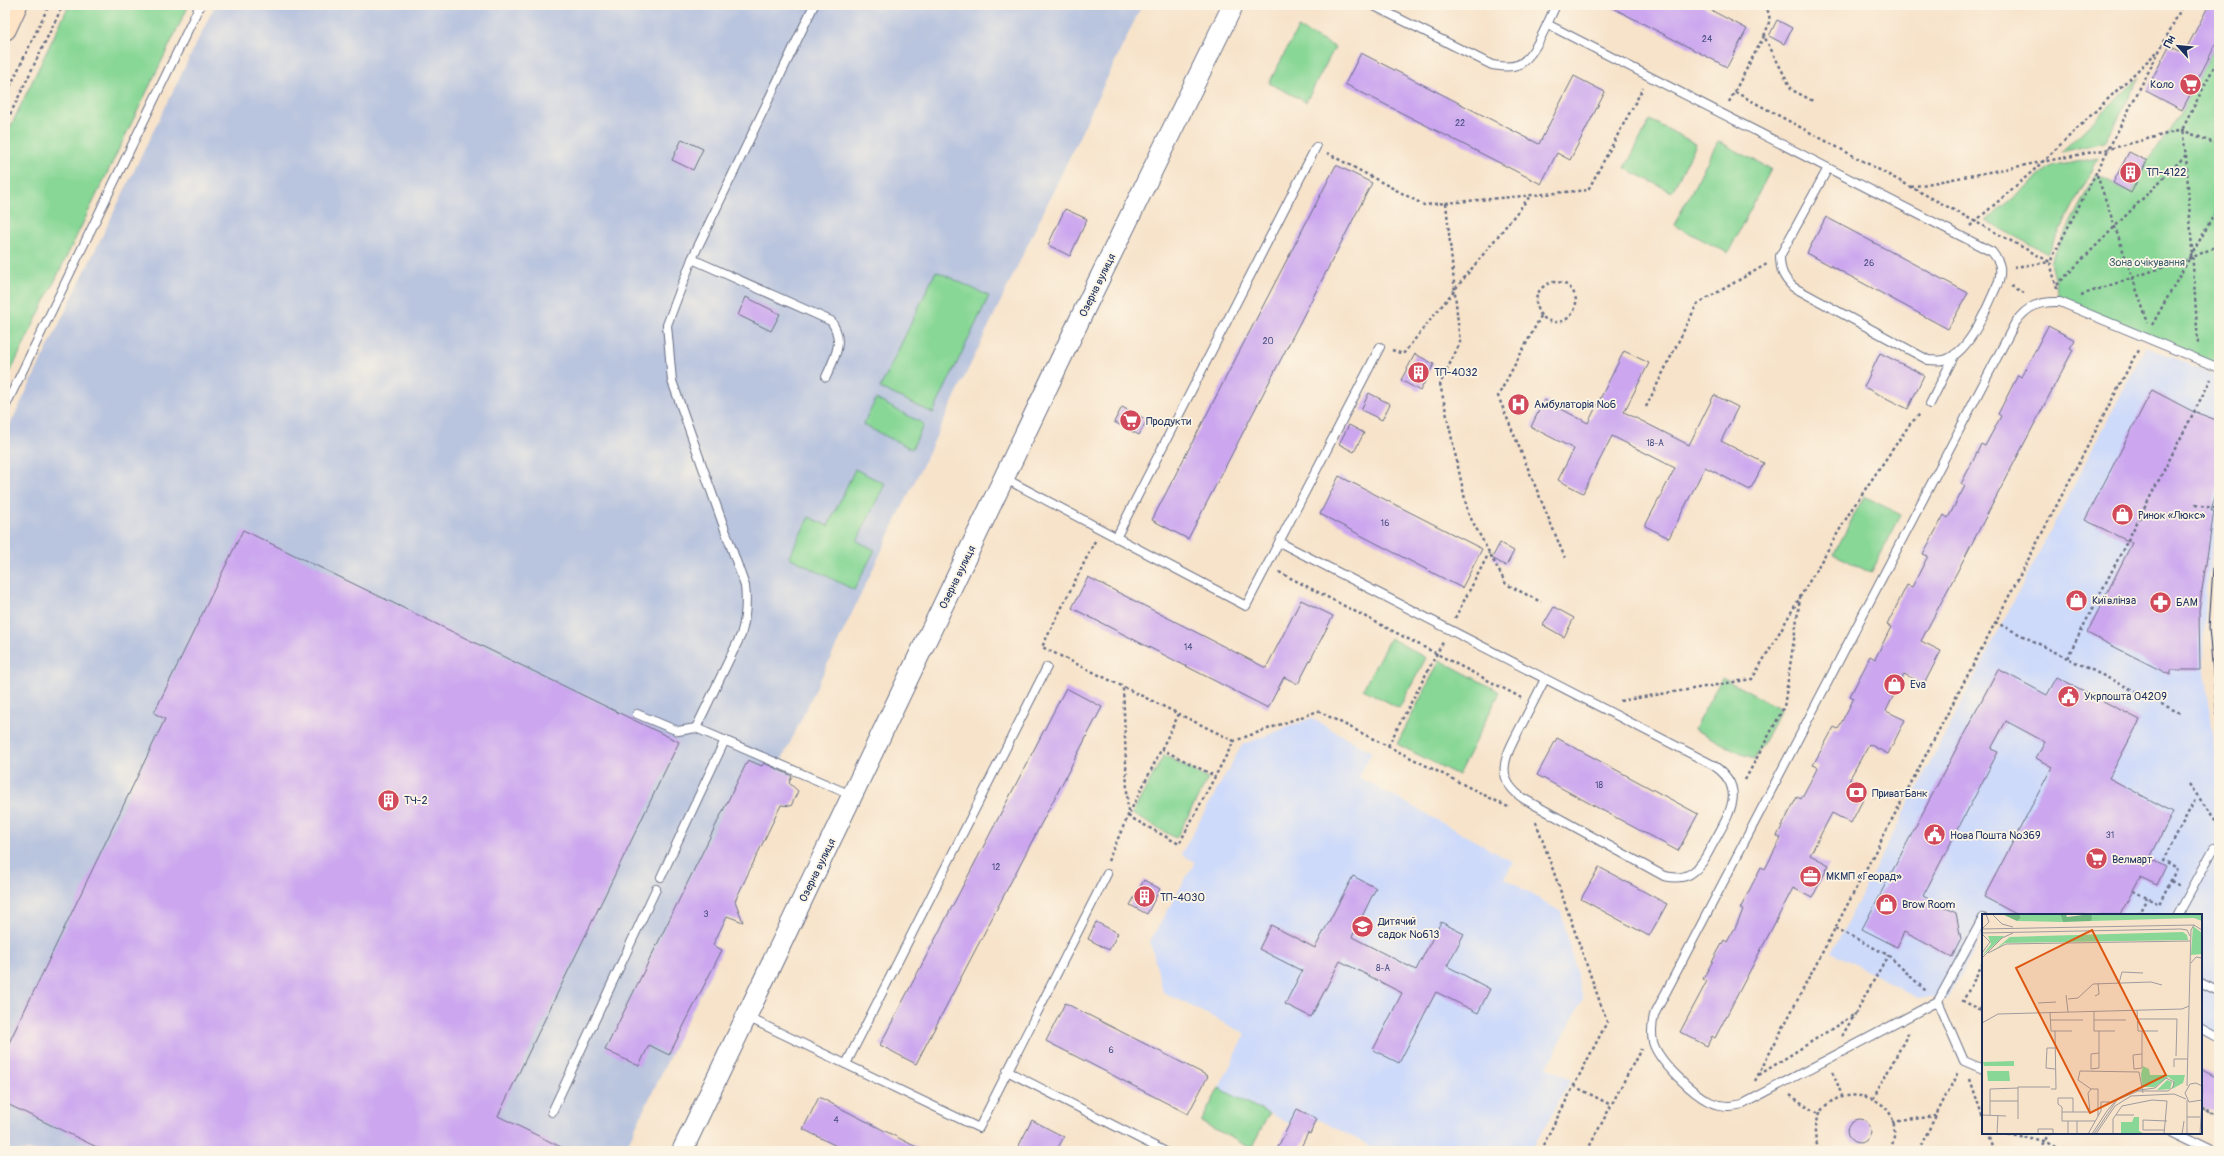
<svg xmlns="http://www.w3.org/2000/svg" width="2224" height="1156" font-family="Pangolin,sans-serif">
  <rect width="100%" height="100%" fill="#fcf5e5"/>
  <filter id="ink" filterUnits="userSpaceOnUse"><feTurbulence type="fractalNoise" baseFrequency=".025" numOctaves="2"/><feDisplacementMap in="SourceGraphic" scale="8" xChannelSelector="R" yChannelSelector="G"/><feConvolveMatrix kernelMatrix="1 2 1 2 8 2 1 2 1" color-interpolation-filters="sRGB"/></filter>
  <filter id="wash" filterUnits="userSpaceOnUse"><feTurbulence type="fractalNoise" baseFrequency=".012" numOctaves="4" result="noise"/><feDisplacementMap in="SourceGraphic" scale="16" xChannelSelector="R" yChannelSelector="G"/><feGaussianBlur stdDeviation="0.9" result="paint"/><feColorMatrix in="noise" values="0 0 0 0 0 0 0 0 0 0 0 0 0 0 0 0 0 1.4 0 .05"/><feComposite in="paint" operator="in"/></filter>
  <g filter="url(#wash)">
    <rect width="100%" height="100%" fill="#f7e3ca"/>
    <g fill="#cedafa">
      <path d="M2146,346L2219,377V505L2206,590L2204,662L2219,781V1043L2201,1034V915H1983V935L1948,998H1918L1832,952Z"/>
      <path d="M1311,718L1372,752L1359,777L1513,862L1505,878L1561,912L1583,999L1547,1067L1571,1079L1531,1151H1380L1317,1119L1310,1134L1219,1088L1246,1034L1163,992L1150,941L1195,862L1181,854L1242,745Z"/>
    </g>
    <path fill="#b9c4de" d="M215,5H1142L779,766L793,773L789,783L798,791L791,806H781L735,901L739,912L736,920L727,917L713,945L722,950L687,1021L677,1020L672,1030L680,1035L624,1151H5V435Z"/>
    <g fill="#88d796" stroke="#52837a">
      <path d="M69,5H189L5,383V138Z"/>
      <path d="M1298,28L1335,47L1306,102L1269,83Z"/>
      <path d="M2219,38V368L2060,302L2050,262L2096,174L2131,193L2147,161L2168,133L2182,110Z"/>
      <path d="M2140,77L2105,142L2061,152Z"/>
      <path d="M1650,120L1696,144L1672,192L1625,168Z"/>
      <path d="M1718,141L1771,169L1728,253L1674,225Z"/>
      <path d="M2098,158L2048,254L1986,221L2050,167Z"/>
      <path d="M936,271L989,296L933,413L880,388Z"/>
      <path d="M876,399L924,424L912,449L863,425Z"/>
      <path d="M855,469L885,484L857,541L875,550L854,590L789,557L809,517L828,526Z"/>
      <path d="M1864,496L1901,515L1871,573L1834,554Z"/>
      <path d="M1390,638L1426,658L1399,708L1363,689Z"/>
      <path d="M1440,660L1500,692L1458,775L1397,744Z"/>
      <path d="M1722,678L1781,709L1754,760L1694,729Z"/>
      <path d="M1164,755L1208,779L1176,838L1132,814Z"/>
      <path d="M1219,1088L1269,1114L1251,1148L1201,1122Z"/>
    </g>
    <g id="blocks">
      <g fill="#cca7ef">
        <path d="M1607,5H1701L1747,29L1727,67Z"/>
        <path d="M2209,5H2219V38L2182,110L2146,91L2169,46L2184,53Z"/>
        <path d="M1777,20L1792,28L1784,44L1769,36Z"/>
        <path d="M1361,53L1539,144L1574,76L1605,92L1570,160L1557,153L1541,184L1345,84Z"/>
        <path d="M682,139L703,149L693,170L672,160Z"/>
        <path d="M2129,152L2147,161L2131,193L2113,183Z"/>
        <path d="M1336,165L1372,183L1188,539L1152,520Z"/>
        <path d="M1065,209L1087,219L1070,256L1048,245Z"/>
        <path d="M1826,217L1968,293L1948,329L1807,253Z"/>
        <path d="M746,297L780,314L771,331L738,315Z"/>
        <path d="M2048,326L2075,340L2070,348L2073,350L1921,641L1941,651L1924,684L1904,674L1886,711L1905,720L1888,754L1869,744L1849,780L1868,790L1851,823L1832,813L1810,855L1829,865L1812,898L1793,888L1715,1038L1712,1036L1707,1046L1680,1032L1707,981L1703,979L1724,940L1727,942L1736,926L1743,910L1740,909L1761,867L1765,869L1781,838L1777,836L1797,797L1801,799L1818,767L1813,765L1834,727L1838,729L1854,698L1850,696L1865,667L1870,656L1875,659L1891,627L1887,625L1907,585L1912,587L1928,556L1923,554L1944,515L1948,518L1965,486L1961,484L1976,455L1981,444L1985,446L2001,416L1998,414L2018,375L2021,377Z"/>
        <path d="M1624,351L1649,363L1624,412L1689,445L1714,395L1738,407L1721,441L1764,463L1750,490L1705,467L1669,538L1645,526L1675,468L1612,436L1583,493L1558,480L1574,449L1531,427L1544,400L1588,423Z"/>
        <path d="M1880,353L1924,375L1908,409L1864,387Z"/>
        <path d="M1415,354L1434,364L1420,391L1401,380Z"/>
        <path d="M2152,390L2192,411L2219,421V483L2211,511H2214L2199,610L2200,670H2170V675L2087,633L2132,543L2085,520Z"/>
        <path d="M1369,393L1390,404L1382,420L1361,410Z"/>
        <path d="M1122,407L1147,420L1139,435L1114,422Z"/>
        <path d="M1349,425L1364,433L1354,452L1339,444Z"/>
        <path d="M1339,476L1482,549L1462,588L1320,514Z"/>
        <path d="M243,530L679,742L498,1116L569,1151H105L5,1103V1051L165,719L154,713Z"/>
        <path d="M1500,543L1514,551L1506,566L1492,558Z"/>
        <path d="M1088,577L1266,668L1301,600L1333,616L1298,684L1284,677L1268,708L1072,608Z"/>
        <path d="M1554,607L1574,618L1564,637L1543,625Z"/>
        <path d="M1998,669L2047,695L2057,677L2140,720L2109,778L2173,812L2150,858L2166,866L2157,885L2140,877L2120,915H2018L1984,897L2052,767L2036,758L2045,742L2006,721L1991,749L1998,752L1923,896L1956,913L1961,939L1952,957L1904,932L1897,947L1862,929Z"/>
        <path d="M1066,688L1102,707L916,1064L880,1045Z"/>
        <path d="M1557,738L1698,814L1678,851L1537,775Z"/>
        <path d="M748,760L762,766L764,763L792,776L789,783L798,791L791,806L781,805L735,901L743,922L727,916L713,945L722,950L669,1055L649,1045L639,1066L605,1050Z"/>
        <path d="M1599,867L1667,904L1649,936L1581,899Z"/>
        <path d="M1353,876L1376,888L1352,937L1416,970L1441,922L1464,934L1447,966L1490,989L1478,1013L1436,992L1399,1063L1373,1050L1402,993L1340,961L1311,1017L1285,1004L1302,971L1259,949L1271,925L1315,948Z"/>
        <path d="M1144,880L1160,889L1147,914L1130,905Z"/>
        <path d="M1096,922L1118,933L1109,950L1088,939Z"/>
        <path d="M1065,1003L1208,1076L1188,1114L1046,1041Z"/>
        <path d="M2201,1069L2219,1078V1116L2201,1107Z"/>
        <path d="M819,1097L848,1112L924,1151H846L803,1129Z"/>
        <path d="M1297,1109L1317,1119L1310,1134L1308,1133L1299,1151H1276Z"/>
        <circle cx="1859" cy="1131" r="12"/>
        <path d="M1032,1120L1064,1137L1056,1151H1016Z"/>
      </g>
    </g>
  </g>
  <g filter="url(#ink)">
    <use href="#blocks" fill-opacity="0" stroke="#686e84" stroke-width="1"/>
    <g fill="none" stroke-linecap="round" stroke-linejoin="round">
      <defs>
        <g id="service">
          <path d="M1372,5L1492,65C1500,66 1509,68 1517,65C1534,60 1548,21 1556,5"/>
          <path d="M1547,24L1992,252C2000,262 2002,268 1999,281C1988,304 1971,353 1944,360C1939,361 1933,360 1928,360L1793,287C1783,277 1780,270 1780,256L1828,168"/>
          <path d="M692,259L831,321C845,341 835,357 826,377"/>
          <path d="M1930,404L1955,354"/>
          <path d="M5,407L200,5"/>
          <path d="M1004,478L1246,606L1380,347"/>
          <path d="M1116,538L1316,147"/>
          <path d="M1279,542L1713,765C1748,788 1729,814 1714,842C1708,852 1703,865 1693,872C1684,879 1674,878 1664,876L1524,799C1491,777 1507,754 1521,726C1529,711 1537,695 1545,679"/>
          <path d="M637,714L678,731L696,728L851,795"/>
          <path d="M696,728L741,635C746,618 747,603 745,586L672,381L667,325L692,259L814,5"/>
          <path d="M661,877L725,740"/>
          <path d="M2178,915L2214,848"/>
          <path d="M1983,918L1938,1001L1743,1104C1731,1107 1721,1107 1710,1102C1693,1094 1658,1061 1653,1042C1651,1033 1652,1024 1654,1015L2015,323C2027,306 2039,301 2060,302L2219,368"/>
          <path d="M2201,983L2219,992"/>
          <path d="M1938,1001L1964,1061L1983,1069"/>
          <path d="M747,1017L979,1128L1107,874"/>
          <path d="M2201,1028L2219,1038"/>
          <path d="M846,1064L1047,667"/>
          <path d="M1007,1071L1164,1151"/>
          <path d="M552,1112L656,889"/>
          <path d="M2171,1133L2208,1151"/>
        </g>
        <path id="tertiary" d="M682,1151L1089,300L1233,5"/>
        <path id="secondary" d="M5,29L16,5"/>
      </defs>
      <use href="#service" stroke="#686e84" stroke-width="10"/>
      <use href="#tertiary" stroke="#686e84" stroke-width="22"/>
      <use href="#secondary" stroke="#686e84" stroke-width="24"/>
      <g stroke="#686e84" stroke-width="2.5" stroke-dasharray="3 3" stroke-linecap="butt">
        <path d="M1764,5C1773,16 1769,24 1764,36L1792,90L1813,101"/>
        <path d="M1735,92L2050,262"/>
        <path d="M5,97L49,5"/>
        <path d="M1729,102L1764,36"/>
        <path d="M5,125L63,5"/>
        <path d="M1327,153L1424,205L1588,190L1643,88"/>
        <path d="M2186,155L2198,344"/>
        <path d="M2097,175L2148,323"/>
        <path d="M1911,187L2109,149L2182,130L2219,145"/>
        <path d="M1446,203L1460,343L1440,384L1468,513L1506,584L1541,602"/>
        <path d="M1970,226L2034,170L2159,50"/>
        <path d="M2014,267L2050,262"/>
        <circle cx="1556" cy="302" r="20"/>
        <path d="M2057,285L2186,155L2182,130L2219,57"/>
        <path d="M2011,286L2026,294"/>
        <path d="M2057,289L2050,262L2183,5"/>
        <path d="M2081,295L2191,258L2219,245"/>
        <path d="M1541,316L1498,396L1565,558"/>
        <path d="M2152,325L2219,206"/>
        <path d="M1392,350L1403,354L1531,195"/>
        <path d="M1646,407L1697,304L1767,264"/>
        <path d="M2195,505L2219,509"/>
        <path d="M1095,541L1042,647L1234,741"/>
        <path d="M1279,572L1522,698"/>
        <path d="M1455,618L1489,553"/>
        <path d="M1995,622L2067,658"/>
        <path d="M1620,701L1752,679L1853,507L1910,424L1921,413"/>
        <path d="M2180,713L2067,658L2211,379"/>
        <path d="M1179,714L1128,816L1179,844L1234,741L1318,711L1510,808"/>
        <path d="M1388,746L1443,642"/>
        <path d="M1161,749L1215,776"/>
        <path d="M1745,780L1784,707L1800,598"/>
        <path d="M2189,784L2219,825"/>
        <path d="M1536,822L1607,1022L1540,1151"/>
        <path d="M1108,861L1128,816L1123,686"/>
        <path d="M2171,881L2180,886"/>
        <path d="M2133,891L2159,904L2177,868L2163,860L2196,798"/>
        <path d="M2138,915L2147,898"/>
        <path d="M1835,928L1888,955L1927,992"/>
        <path d="M1983,963L1963,1001L1983,1011"/>
        <path d="M1842,1036L1855,1014"/>
        <path d="M1833,1072L1842,1096"/>
        <path d="M1759,1075L1855,1014L1888,955"/>
        <path d="M1970,1079L1983,1118"/>
        <path d="M1755,1081L2138,350"/>
        <path d="M1574,1086L1611,1105"/>
        <path d="M1790,1095L1819,1115"/>
        <path d="M1873,1099L1909,1032"/>
        <path d="M2201,1107L2219,1116"/>
        <path d="M1892,1122L1936,1116"/>
        <path d="M1988,1133L1994,1151"/>
        <path d="M2007,1133L2044,1142L2061,1151"/>
        <path d="M1587,1151L1641,1049"/>
        <path d="M1819,1151C1791,1076 1919,1078 1890,1151"/>
        <path d="M1918,1151L1958,1072"/>
        <path d="M2039,1151L2050,1133"/>
      </g>
      <use href="#service" stroke="#fff" stroke-width="8"/>
      <use href="#tertiary" stroke="#fff" stroke-width="20"/>
      <use href="#secondary" stroke="#ffe4c6" stroke-width="22"/>
      <path stroke="#1b2f5e" stroke-width="1" d="M2219,529L2213,568L2209,628L2219,741"/>
    </g>
  </g>
  <defs>
    <symbol id="supermarket-disc" viewBox="-11 -11 22 22"><circle r="9.5" fill="#d1495b" stroke="#fcf5e5"/><path d="M-6-5.5h2.5l.6 2H6L4.5 2H-2.5L-4.4-4H-6ZM-1.5 3.2a1.3 1.3 0 1 0 .1 0ZM3 3.2a1.3 1.3 0 1 0 .1 0Z" fill="#fff"/></symbol>
    <symbol id="building-disc" viewBox="-11 -11 22 22"><circle r="9.5" fill="#d1495b" stroke="#fcf5e5"/><path d="M-4-6H4V6H1V3H-1V6H-4ZM-2.5-4.3h1.7v1.8h-1.7ZM.8-4.3h1.7v1.8H.8ZM-2.5-1h1.7V.8h-1.7ZM.8-1h1.7V.8H.8Z" fill="#fff"/></symbol>
    <symbol id="hospital-disc" viewBox="-11 -11 22 22"><circle r="9.5" fill="#d1495b" stroke="#fcf5e5"/><path d="M-5-5h3v3.5h4V-5h3V5h-3V1.5h-4V5h-3Z" fill="#fff"/></symbol>
    <symbol id="shop-disc" viewBox="-11 -11 22 22"><circle r="9.5" fill="#d1495b" stroke="#fcf5e5"/><path d="M-5-2.5h2.3a2.7 3.5 0 0 1 5.4 0H5L5.5 6h-11ZM-1.5-2.5h3a1.5 2.3 0 0 0-3 0Z" fill="#fff"/></symbol>
    <symbol id="pharmacy-disc" viewBox="-11 -11 22 22"><circle r="9.5" fill="#d1495b" stroke="#fcf5e5"/><path d="M-2-6h4v4h4v4h-4v4h-4v-4h-4v-4h4Z" fill="#fff"/></symbol>
    <symbol id="civic-disc" viewBox="-11 -11 22 22"><circle r="9.5" fill="#d1495b" stroke="#fcf5e5"/><path d="M-.6-6.5H3V-4.5H.6V-3L4-1V1h2V6H-6V1h2V-1L-.6-3ZM-1.2 2.5V6h2.4V2.5Z" fill="#fff"/></symbol>
    <symbol id="bank-disc" viewBox="-11 -11 22 22"><circle r="9.5" fill="#d1495b" stroke="#fcf5e5"/><path d="M-6-4H6V4H-6ZM0-2.3a2.3 2.3 0 1 0 0 4.6a2.3 2.3 0 1 0 0-4.6Z" fill="#fff"/></symbol>
    <symbol id="office-disc" viewBox="-11 -11 22 22"><circle r="9.5" fill="#d1495b" stroke="#fcf5e5"/><path d="M-6-3h4V-5.5h4V-3h4V5H-6ZM-1-4.5V-3h2v-1.5ZM-6 0V1H6V0Z" fill="#fff"/></symbol>
    <symbol id="school-disc" viewBox="-11 -11 22 22"><circle r="9.5" fill="#d1495b" stroke="#fcf5e5"/><path d="M0-5L7-2L0 1L-7-2ZM-4 1L0 2.5L4 1V4Q0 6-4 4Z" fill="#fff"/></symbol>
  </defs>
  <g fill-rule="evenodd">
    <use href="#supermarket-disc" x="2178" y="72" width="25" height="25"/>
    <use href="#building-disc" x="2118" y="160" width="25" height="25"/>
    <use href="#building-disc" x="1406" y="360" width="25" height="25"/>
    <use href="#hospital-disc" x="1506" y="392" width="25" height="25"/>
    <use href="#supermarket-disc" x="1118" y="408" width="25" height="25"/>
    <use href="#shop-disc" x="2110" y="502" width="25" height="25"/>
    <use href="#shop-disc" x="2064" y="588" width="25" height="25"/>
    <use href="#pharmacy-disc" x="2148" y="590" width="25" height="25"/>
    <use href="#shop-disc" x="1882" y="672" width="25" height="25"/>
    <use href="#civic-disc" x="2056" y="684" width="25" height="25"/>
    <use href="#bank-disc" x="1844" y="780" width="25" height="25"/>
    <use href="#building-disc" x="376" y="788" width="25" height="25"/>
    <use href="#civic-disc" x="1922" y="822" width="25" height="25"/>
    <use href="#supermarket-disc" x="2084" y="846" width="25" height="25"/>
    <use href="#office-disc" x="1798" y="864" width="25" height="25"/>
    <use href="#building-disc" x="1132" y="884" width="25" height="25"/>
    <use href="#shop-disc" x="1874" y="892" width="25" height="25"/>
    <use href="#school-disc" x="1350" y="914" width="25" height="25"/>
  </g>
  <g text-anchor="middle" stroke-width="3.5" stroke-linejoin="round" paint-order="stroke">
    <g font-size="9" fill="#474d82">
      <text x="1707" y="42">24</text>
      <text x="1460" y="126">22</text>
      <text x="1869" y="266">26</text>
      <text x="1268" y="344">20</text>
      <text x="1655" y="446">18-А</text>
      <text x="1385" y="526">16</text>
      <text x="1188" y="650">14</text>
      <text x="1599" y="788">18</text>
      <text x="2110" y="838">31</text>
      <text x="996" y="870">12</text>
      <text x="706" y="917">3</text>
      <text x="1383" y="971">8-А</text>
      <text x="1111" y="1053">6</text>
      <text x="836" y="1123">4</text>
    </g>
    <g font-size="11" fill="#1b2f5e" stroke="#fcf5e5" text-anchor="start">
      <text x="2174" y="88" text-anchor="end">Коло</text>
      <text x="2146" y="176">ТП-4122</text>
      <text x="1434" y="376">ТП-4032</text>
      <text x="1534" y="408">Амбулаторія №6</text>
      <text x="1146" y="425">Продукти</text>
      <text x="2138" y="519">Ринок «Люкс»</text>
      <text x="2092" y="604">Київлінза</text>
      <text x="2176" y="606">БАМ</text>
      <text x="1910" y="688">Eva</text>
      <text x="2084" y="700">Укрпошта 04209</text>
      <text x="1872" y="797">ПриватБанк</text>
      <text x="404" y="804">ТЧ-2</text>
      <text x="1950" y="839">Нова Пошта №369</text>
      <text x="2112" y="863">Велмарт</text>
      <text x="1826" y="880">МКМП «Георад»</text>
      <text x="1160" y="901">ТП-4030</text>
      <text x="1902" y="908">Brow Room</text>
      <text x="1378" y="925">Дитячий<tspan x="1378" dy="13">садок №613</tspan></text>
    </g>
    <g font-size="11" fill="#36596c" stroke="#fcf5e5">
      <text x="2147" y="266">Зона очікування</text>
    </g>
    <g font-size="11" fill="#1b2f5e" stroke="#fcf5e5">
      <text transform="translate(1097 285) rotate(-64)" y="4">Озерна вулиця</text>
      <text transform="translate(957 577) rotate(-64)" y="4">Озерна вулиця</text>
      <text transform="translate(817 870) rotate(-64)" y="4">Озерна вулиця</text>
    </g>
  </g>
  <g transform="translate(1982 914)">
    <rect width="220" height="220" fill="#f7e3ca"/>
    <path d="M37,0H78L81,8L35,7L39,4ZM220,0V7L212,4L109,7L108,1ZM211,12L220,19V40L209,41ZM201,18L205,21L206,26L23,29L10,38L28,23ZM6,22H22L0,42L9,30ZM32,147V152H2L1,148ZM161,152L167,155L168,161H203L201,169L190,175L192,167L186,163L173,173H160L159,160ZM5,157H27L28,167H6ZM185,166L190,168L188,175L175,176ZM152,203H157V217L163,220H139V208H150Z" fill="#88d796"/>
    <path d="M20,0H37L39,4L35,7ZM78,0H84L85,3L109,0L110,4L109,7L81,8Z" fill="#6eb87f"/>
    <path fill="none" stroke="#9f9b9f" stroke-width="1" d="M10,0L20,10L31,13M1,14L7,8L4,0M0,15L212,11L220,16M0,19L199,15L205,16L208,22M0,20L8,28L0,39M6,39L24,30L208,27M0,44L20,24L31,19M209,49L214,43L220,44M137,69L140,58L161,59M84,81L86,98M113,82L117,80L116,69M86,85L96,84L111,70L169,68L180,71M56,89L74,88M155,96L156,117H176M112,97V117H133M68,98L69,117H90M155,105H195L194,142M69,106H101M112,106H144M0,109L16,100L200,95L207,92M73,134H65L64,154L73,155M117,139L109,140V155L117,154V117M160,140L151,141L152,155L160,154V117M192,153V145H206M205,172L209,16L212,11M220,172L214,169L208,170L203,179L207,188L220,186M69,175H74L73,117M205,186V220M8,187H36M80,198H108L106,179L109,175M91,198V184H76V190L80,193V207H113M0,201L24,202M8,201V175L36,174M134,201H152M116,202V175H109L96,166L98,157L157,158L161,179M205,203H218M36,205V173H68M86,207V220M95,207V220M183,216H161V206L185,207M15,220L16,201M56,220V215H71V220M106,220L119,197V188H128M110,220L125,197L135,185L150,177L173,174L184,164L192,168L191,173L186,177H156L135,186L112,220M114,220L133,192L149,182L192,180L204,185M131,220V205L140,192L170,186L185,187L182,220M200,220L202,207M218,220L220,187"/>
    <path fill="#de5710" fill-opacity="0.15" stroke="#de5710" stroke-width="2" d="M110,16L184,161L108,199L34,54Z"/>
    <rect width="220" height="220" fill="none" stroke="#1b2f5e" stroke-width="2"/>
  </g>
  <rect width="2224" height="1156" fill="none" stroke="#fcf5e5" stroke-width="20"/>
  <g transform="translate(2178 46) rotate(297)" stroke="#fcf5e5" stroke-width="3" paint-order="stroke">
  <path d="M0-3L7 15L0 10L-7 15Z" fill="#1b2f5e"/>
  <text y="-6" font-size="11" font-weight="bold" text-anchor="middle" fill="#1b2f5e">Пн</text>
  </g>
</svg>
